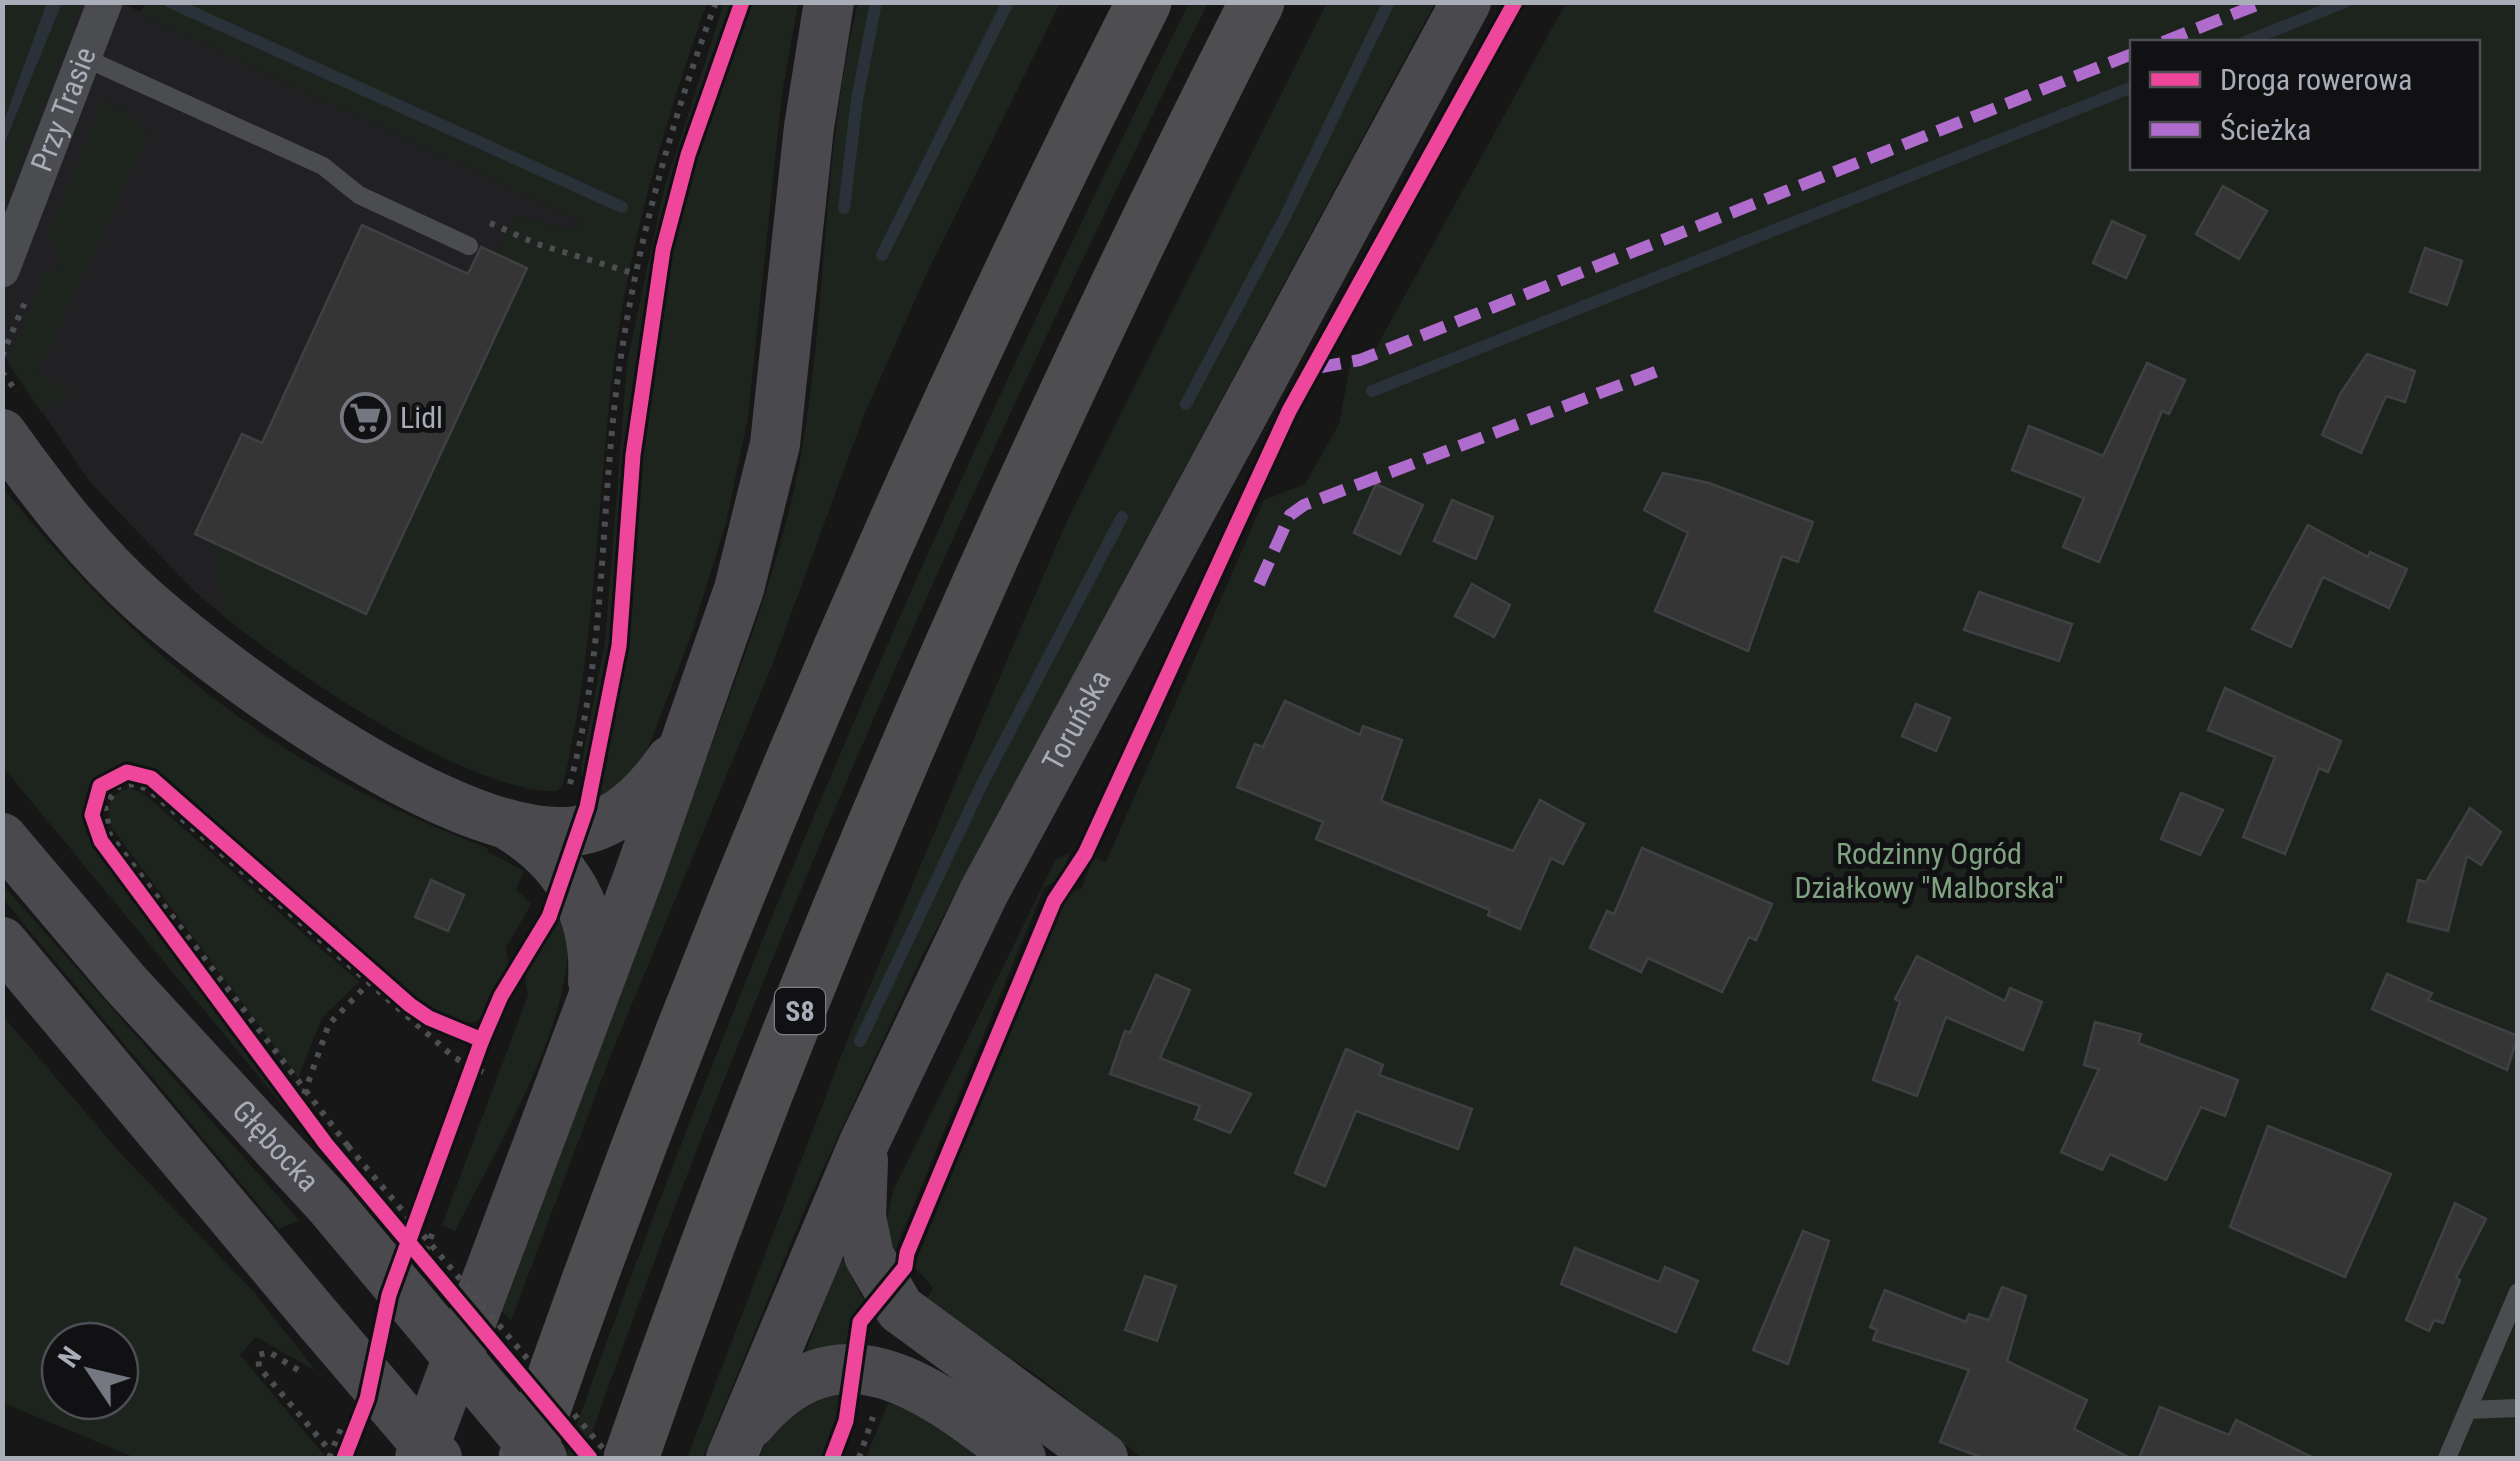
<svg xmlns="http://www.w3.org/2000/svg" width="2520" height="1461" font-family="'Roboto Condensed',sans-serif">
  <rect width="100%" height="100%" fill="#171717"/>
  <path fill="#212123" d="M120,2L585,222L367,686L246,634L195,592L90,482L3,354L2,197L77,3Z"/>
  <g fill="#1d241e" fill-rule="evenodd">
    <path d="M145,2L707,3C667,116 631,235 615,355C596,499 597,642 563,784L557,791C467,793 294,672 223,616L215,544L366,613L526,268L496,254L516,216L572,231L584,222L140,14Z"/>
    <path d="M3,3H47L3,123Z"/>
    <path d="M62,3H79L72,29L3,208V147Z"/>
    <path d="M724,3H733C681,129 646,270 631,406C616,537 618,667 583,796L581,767L605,642L627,363L664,189Z"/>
    <path d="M747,3H798L782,94L748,417L726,523L691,636L647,751L629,776L593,806C634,664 632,516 649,369C663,243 704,122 747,3Z"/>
    <path d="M858,3H1060L927,273L864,415L773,663L610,1057L511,1321L502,1311L743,660C771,580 796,501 807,417C827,280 825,138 858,3Z"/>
    <path d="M1189,3H1208C972,475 758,960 583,1458H565C741,960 953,475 1189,3Z"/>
    <path d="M1327,3H1435L923,954L810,1197L703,1458H687L850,1033L1016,639L1068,519Z"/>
    <path d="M1566,3H2517V1458H1142L1039,1377L926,1300L933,1288L914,1266L1069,891L1081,889L1094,857L1106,862L1264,500L1305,484L1339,424L1352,355L1376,348ZM2132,42H2478V168H2132Z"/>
    <path d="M103,99L128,112L149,134L37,374L70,392L41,412L8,363L46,269L51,273L62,266L49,236L51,227Z"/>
    <path d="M3,488C143,659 281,771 488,848L487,851L524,871L516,889L531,904L506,948L509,966L479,1021L460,1024L421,1007L157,776C103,744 75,794 93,843L293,1110L289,1113L3,767Z"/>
    <path d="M129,788L143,793L359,982L322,1018L298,1078L112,828C107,808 107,794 129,788Z"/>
    <path d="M1070,853L1060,878L1044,888L894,1253C880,1236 889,1211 893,1191L1056,859Z"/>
    <path d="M2,884L299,1220L279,1229L3,899Z"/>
    <path d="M559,911C562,923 568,936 568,948C565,1038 494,1152 455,1231L442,1225L528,995L524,970Z"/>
    <path d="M3,1016L123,1156L253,1291L316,1371L256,1337L240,1355L324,1455L323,1458H136L3,1403ZM120,1341V1401H60V1341Z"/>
    <path d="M843,1260L865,1302L855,1314L847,1344L806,1351L839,1261Z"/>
    <path d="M843,1387L840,1419L826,1458H759L773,1426Z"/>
    <path d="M888,1403L904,1406L982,1458H866Z"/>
  </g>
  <path fill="#2a3239" d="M47,2L62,3L3,147V123Z"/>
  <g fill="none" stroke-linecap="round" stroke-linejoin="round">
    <g stroke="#2a3239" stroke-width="12">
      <path d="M170,2L622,207"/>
      <path d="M2245,42L2345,2"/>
      <path d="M844,208L857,100L876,2"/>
      <path d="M882,255L1008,2"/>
      <path d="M1372,391L2132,87"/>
      <path d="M1186,404L1284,219L1389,2"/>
      <path d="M860,1041L982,784L1122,517"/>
    </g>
  </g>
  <g fill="#353536" stroke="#3f4043" stroke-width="2.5">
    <path d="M2223,186L2267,211L2239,259L2196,234Z"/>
    <path d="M2112,221L2145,236L2126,278L2093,263Z"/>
    <path d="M362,225L468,274L481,247L527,268L366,614L195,534L242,434L262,443Z"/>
    <path d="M2425,248L2462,261L2447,305L2410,292Z"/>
    <path d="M2367,354L2415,371L2405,402L2386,396L2361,453L2322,435L2340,394Z"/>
    <path d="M2147,363L2185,380L2169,414L2162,411L2099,562L2063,547L2084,498L2012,470L2029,426L2103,456Z"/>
    <path d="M1663,473L1709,483L1813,522L1798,562L1782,556L1748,651L1655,611L1688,533L1644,510Z"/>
    <path d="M1376,484L1423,505L1400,554L1354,533Z"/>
    <path d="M1452,500L1493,517L1476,559L1434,541Z"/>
    <path d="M2308,525L2368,557L2370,552L2407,569L2389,608L2323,577L2291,647L2252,629Z"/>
    <path d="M1472,584L1510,605L1494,637L1455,616Z"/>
    <path d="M1979,592L2072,624L2059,661L1964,630Z"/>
    <path d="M2225,688L2341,741L2328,772L2319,768L2285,854L2243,837L2275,757L2208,730Z"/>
    <path d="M1285,701L1360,735L1363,726L1402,740L1381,801L1513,851L1540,800L1584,824L1563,864L1551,858L1520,929L1488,915L1490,910L1316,839L1323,822L1237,787L1255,744L1263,747Z"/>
    <path d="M1916,704L1950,718L1936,751L1902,736Z"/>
    <path d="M2181,793L2223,810L2200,855L2161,839Z"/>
    <path d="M2470,808L2501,832L2481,865L2467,856L2448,931L2408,921L2418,880L2426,882Z"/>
    <path d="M1642,848L1772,904L1756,940L1749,937L1722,992L1648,958L1641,972L1590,948L1607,911L1614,914Z"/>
    <path d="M431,880L464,895L448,931L415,917Z"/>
    <path d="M1917,956L2005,1001L2010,988L2042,1002L2023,1050L1946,1017L1917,1096L1873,1080L1900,1002L1895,999Z"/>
    <path d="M2387,974L2432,993L2428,1000L2518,1036L2507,1070L2372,1009Z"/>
    <path d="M1156,975L1190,990L1160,1058L1251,1094L1230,1133L1195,1119L1200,1106L1110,1074L1125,1031L1130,1033Z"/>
    <path d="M2095,1022L2141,1034L2138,1043L2238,1080L2225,1116L2201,1107L2166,1180L2110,1154L2102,1170L2061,1152L2099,1069L2084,1065Z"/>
    <path d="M1346,1049L1383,1065L1379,1075L1472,1109L1458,1149L1356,1111L1325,1186L1295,1173Z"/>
    <path d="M2268,1126L2391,1174L2345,1277L2230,1227Z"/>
    <path d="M2455,1203L2486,1219L2456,1278L2460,1280L2443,1323L2434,1320L2429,1331L2406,1320Z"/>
    <path d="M1803,1231L1829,1241L1788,1364L1753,1350Z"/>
    <path d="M1575,1248L1659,1282L1665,1267L1698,1281L1676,1332L1561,1284Z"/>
    <path d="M1145,1276L1176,1286L1157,1341L1125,1330Z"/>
    <path d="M2002,1287L2026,1296L2007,1361L2087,1400L2074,1429L2130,1458H1983L1940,1442L1969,1370L1873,1340L1877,1330L1870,1327L1885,1290L1966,1322L1969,1314L1989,1320Z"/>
    <path d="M2160,1407L2229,1435L2236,1420L2314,1458H2139Z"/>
  </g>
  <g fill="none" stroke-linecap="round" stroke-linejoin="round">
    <g stroke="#4d4e52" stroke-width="6" stroke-dasharray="5 8" stroke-linecap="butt">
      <path d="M490,223L537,244L636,274"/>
      <path d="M2,356L25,302"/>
      <path d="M2,372L16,391"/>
      <path d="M570,784C606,650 600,513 618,377C635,250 671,122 716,2"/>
      <path d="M304,1094L329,1024L369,983"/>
      <path d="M348,1146L110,835L105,806L118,787L135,784L149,790L455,1058L489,1075"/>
      <path d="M426,1251L434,1228"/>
      <path d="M298,1370L269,1352L258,1355L259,1367L331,1452"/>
      <path d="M329,1458L342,1426L349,1425"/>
      <path d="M859,1458L873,1417"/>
    </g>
    <g stroke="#4b4c50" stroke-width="18">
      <path d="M85,58L323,166L359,195L469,246"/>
      <path d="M2468,1410L2518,1408"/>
      <path d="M2447,1458L2518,1292"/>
    </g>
    <path stroke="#4b4c50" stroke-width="35" id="s1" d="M2,270L105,2"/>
    <g stroke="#4a4a4e" stroke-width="50">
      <path d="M2,434C44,493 91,554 145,602C230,677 461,847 576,831C617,825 648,793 671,760"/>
      <path d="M508,825C567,860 597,913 593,981"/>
      <path id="s2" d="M2,838L125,983L328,1203"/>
      <path d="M2,942L319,1320"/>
      <path d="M863,1160L861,1217L869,1256L900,1309L1103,1458"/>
      <path d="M750,1424C842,1314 933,1392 1021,1458"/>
      <path d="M420,1458L639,875L739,589L775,444L809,127L829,2"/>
      <path id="s3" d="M731,1458L864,1143L984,892L1466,2"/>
    </g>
    <g stroke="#4e4e51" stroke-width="55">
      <path d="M526,1458C698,961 905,473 1144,2"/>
      <path d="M631,1458C804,959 1018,474 1257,2"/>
    </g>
    <path stroke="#4d4e52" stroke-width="6" stroke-dasharray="5 8" stroke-linecap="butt" d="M348,1146L611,1458"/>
    <g stroke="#4a4a4e" stroke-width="50">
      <path d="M328,1203L542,1458"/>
      <path d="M319,1320L437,1458"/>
    </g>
    <g stroke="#b06ccc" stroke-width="12" stroke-dasharray="25 12" stroke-linecap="butt">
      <path d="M2163,42L2264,2"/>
      <path d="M1316,368L1360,360L2132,54"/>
      <path d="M1259,584L1290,515L1304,505L1663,369"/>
    </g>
    <defs>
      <g id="cycleway">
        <path d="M482,1040L429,1018L410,1005L151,778L127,772L100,786L92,815L101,841L326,1144L590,1458"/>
        <path d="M344,1458L367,1399L389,1295L482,1040L501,996L549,917L587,807L619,646L633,455L663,250L688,155L742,2"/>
        <path d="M832,1458L846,1421L860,1322L905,1267L907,1253L1054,901L1085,854L1289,411L1515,2"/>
      </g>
    </defs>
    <use href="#cycleway" stroke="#111113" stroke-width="21"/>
    <use href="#cycleway" stroke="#ed469a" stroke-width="15"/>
  </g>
  <defs>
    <symbol id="supermarket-ring" viewBox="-11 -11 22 22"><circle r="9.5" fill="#111113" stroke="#757880" stroke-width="1.5"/><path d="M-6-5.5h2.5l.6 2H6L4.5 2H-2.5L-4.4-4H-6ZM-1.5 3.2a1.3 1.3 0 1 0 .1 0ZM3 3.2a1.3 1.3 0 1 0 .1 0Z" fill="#757880"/></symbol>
  </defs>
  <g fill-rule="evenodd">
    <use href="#supermarket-ring" x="338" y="390" width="55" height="55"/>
  </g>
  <g text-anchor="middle" stroke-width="10" stroke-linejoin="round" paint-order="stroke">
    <rect fill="#111113" stroke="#7b7e86" stroke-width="2.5" x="775" y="988" width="50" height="46" rx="8"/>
    <g font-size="28" font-weight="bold" fill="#a8adb8">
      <text x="800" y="1021">S8</text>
    </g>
    <g font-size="30" fill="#a8adb8" stroke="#111113">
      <text dy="10" stroke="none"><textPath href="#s1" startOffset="172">Przy Trasie</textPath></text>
      <text dy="10" stroke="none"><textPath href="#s3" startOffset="815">Toruńska</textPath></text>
      <text dy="10" stroke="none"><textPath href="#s2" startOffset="412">Głębocka</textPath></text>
    </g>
    <g font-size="30" fill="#a8adb8" stroke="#111113" text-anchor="start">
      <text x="400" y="428">Lidl</text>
    </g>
    <g font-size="30" fill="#7fa381" stroke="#111113">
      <text x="1929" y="864">Rodzinny Ogród<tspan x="1929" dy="34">Działkowy "Malborska"</tspan></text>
    </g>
  </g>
  <rect width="2520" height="1461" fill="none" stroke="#a8adb8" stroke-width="10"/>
  <rect x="2130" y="40" width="350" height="130" fill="#111113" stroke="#4d4f55" stroke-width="2.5"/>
  <rect x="2150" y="72" width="50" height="15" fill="#ed469a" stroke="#4d4f55" stroke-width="2.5"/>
  <text x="2220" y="90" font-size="30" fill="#a8adb8">Droga rowerowa</text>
  <rect x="2150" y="122" width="50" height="15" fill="#b06ccc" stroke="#4d4f55" stroke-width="2.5"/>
  <text x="2220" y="140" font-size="30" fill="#a8adb8">Ścieżka</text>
  <g transform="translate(90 1371) rotate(305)"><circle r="48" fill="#111113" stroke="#4d4f55" stroke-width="2.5"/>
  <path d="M0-8L18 38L0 25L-18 38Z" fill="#757880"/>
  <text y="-15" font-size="28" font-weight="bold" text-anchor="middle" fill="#a8adb8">N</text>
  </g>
</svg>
